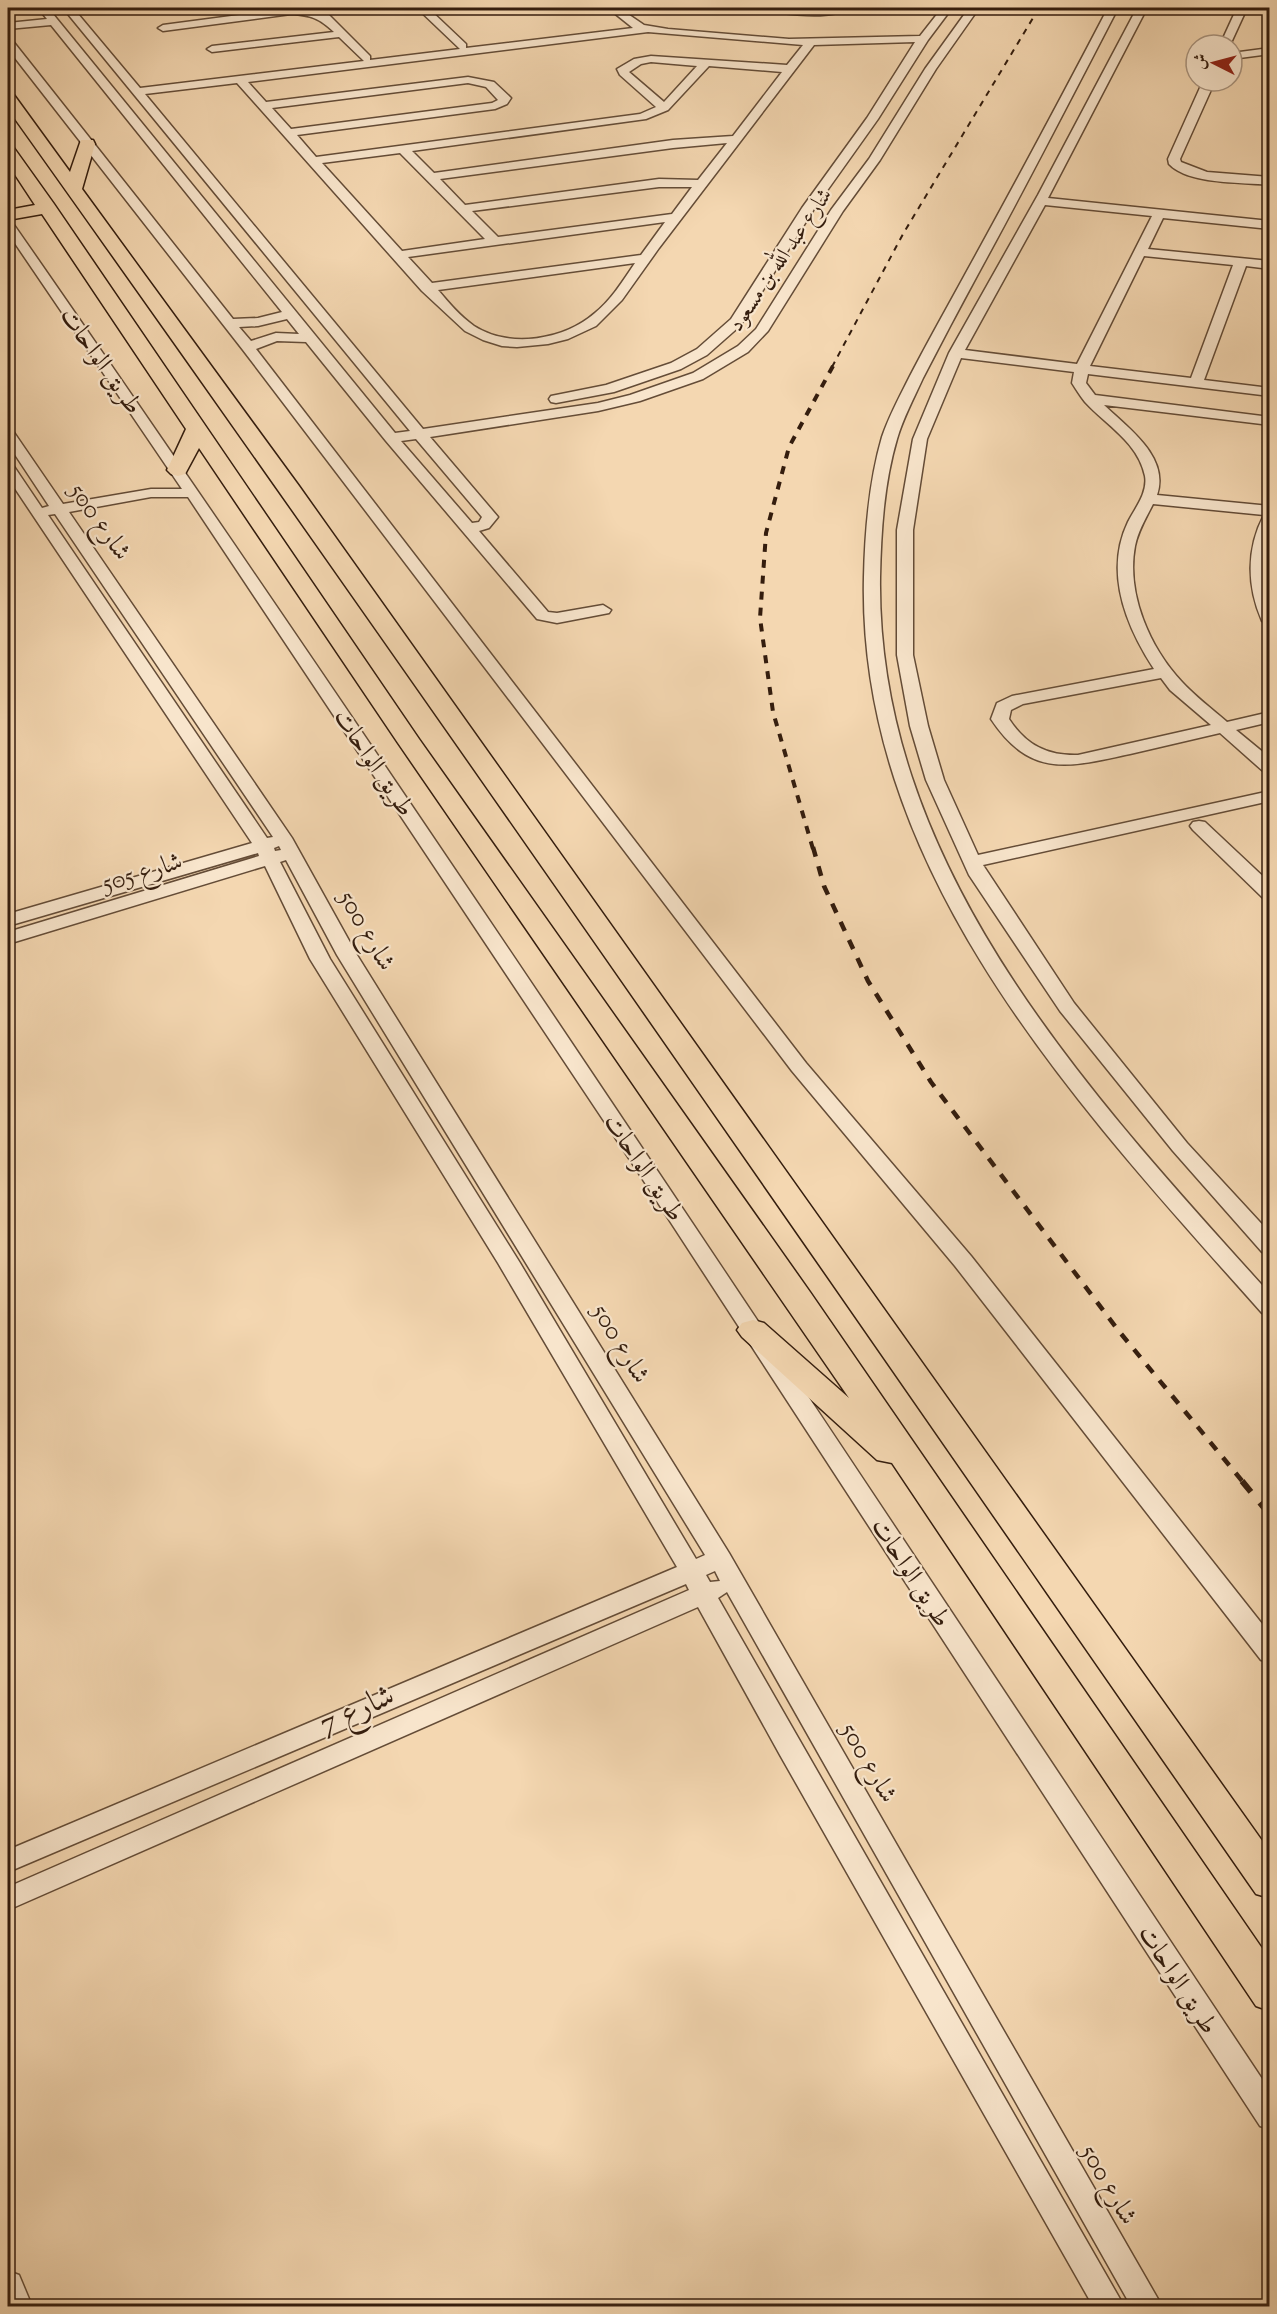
<svg xmlns="http://www.w3.org/2000/svg" width="1277" height="2314" font-family="'Sorts Mill Goudy',Amiri,serif">
  <rect width="100%" height="100%" fill="#f4d7b1"/>
  <filter id="stains"><feTurbulence type="fractalNoise" baseFrequency=".00333" numOctaves="4"/><feColorMatrix values="0 0 0 0 .2 0 0 0 0 .09 0 0 0 0 .02 0 0 0 .5 -.17"/></filter>
  <radialGradient id="worn" r=".72"><stop offset=".6" stop-color="#630" stop-opacity="0"/><stop offset="1" stop-color="#630" stop-opacity=".3"/></radialGradient>
  <g fill="none" stroke-linecap="round" stroke-linejoin="round">
    <defs>
      <g id="minor">
        <path d="M38,8H48L395,433L410,431L63,8H73L140,88L364,61L339,37L212,52L207,49L212,46L334,32C319,18 311,15 291,14L163,31L158,28L163,25L291,8L311,9L328,14L370,56V60L460,49L417,8H428L466,44V48L633,28L608,8H619L644,25L668,29L789,39L920,36L942,8H952L928,40L878,119L814,209L741,325L707,355L681,369L614,392L556,403L551,402L549,399L551,396L606,385L671,363L697,349L731,319L802,208L867,118L915,42L814,45L659,248L622,300L596,326L568,339L548,344L517,347L502,346L483,340L465,331L422,291L237,83L145,94L423,429L598,403L630,395L693,373L738,346L756,329L831,210L869,159L925,69L969,8H979L936,69L880,160L843,211L768,331L748,352L703,379L640,401L598,411L430,437L498,517L489,528L479,531L548,612L557,613L603,605L611,610L609,613L557,623L537,619L386,441L306,342L277,341L256,349L806,1063L971,1256L1270,1634V1662L1261,1660L955,1266L792,1071L243,350L8,49V39L12,40L233,319L258,318L282,312L51,25L8,29V23L47,19ZM648,32L803,45L787,65L651,56L634,59L617,69L620,75L656,107L640,114L316,157L297,135L495,109L507,104L511,98L494,82L468,77L266,102L248,82ZM651,62L697,66L664,102L629,72L641,64ZM709,66L782,72L733,136L673,140L434,173L412,151L646,119L668,110ZM468,83L486,87L498,100L492,103L291,129L272,108ZM727,143L698,180L659,179L465,205L440,179L673,148ZM400,153L485,239L402,251L322,163ZM659,187H692L672,214L498,237L472,211ZM665,222L641,255L432,283L408,257ZM635,263C623,281 611,300 595,313C564,340 510,349 474,326C460,316 449,303 438,290ZM287,319L299,334L276,333L251,341L239,327L258,326ZM416,439L482,517L479,522L472,523L401,441Z"/>
        <path d="M757,8H848C831,21 784,13 762,11Z"/>
        <path d="M1108,8H1118C1072,97 1026,186 978,274C959,309 941,343 923,378C914,398 903,418 897,439C884,483 881,531 880,577C876,866 1088,1092 1270,1294V1315L1262,1313C1079,1107 857,873 864,577C865,531 869,482 882,437C889,416 900,396 910,376C928,341 948,306 967,271C1015,184 1062,96 1108,8Z"/>
        <path d="M1137,8H1147L1048,198L1270,221V229L1163,218L1148,249L1270,261V269L1246,266L1204,380L1270,388V396L1088,374L1086,383L1095,395L1270,417V425L1104,405C1128,428 1170,457 1157,495L1270,506V541L1265,569L1270,599V626L1262,621C1247,587 1246,549 1264,515L1153,504C1146,518 1138,531 1135,546C1126,594 1150,648 1182,682C1195,696 1212,709 1227,722L1270,712V722L1236,730L1270,758V773L1264,772L1220,733C1190,740 1160,747 1130,754C1069,767 1031,779 991,719L997,703L1012,696L1154,669C1126,626 1104,572 1128,522C1135,508 1148,493 1145,476C1138,442 1106,425 1085,402C1080,396 1076,389 1072,383L1074,372L961,358L927,439L913,530V655L928,726L944,780L978,855L1270,791V801L983,865L1074,1003L1187,1143L1270,1233V1254L1262,1252L1173,1151L1060,1011L969,875L926,780L910,726L897,655V530L913,439L949,353L1038,195ZM1045,205L1152,216L1077,364L965,350ZM1144,256L1233,265L1191,378L1090,366ZM1161,678L1170,690L1211,725L1078,755C1047,756 1026,745 1009,719L1011,710L1023,704Z"/>
        <path d="M1237,8H1247L1230,45H1220Z"/>
        <path d="M1270,48V54L1232,59V53Z"/>
        <path d="M1203,81H1215L1180,159L1181,162L1207,172L1270,177V185C1242,182 1189,185 1169,164L1168,159Z"/>
        <path d="M8,221L12,222C441,839 854,1466 1270,2091V2129L1260,2126L634,1166L188,497H151L69,512L292,838L357,955L729,1553L1162,2306H1131L727,1592L718,1598L1124,2306H1093L780,1755L698,1607L8,1910V1887L689,1590L686,1584L8,1872V1850L677,1567L498,1263L310,959L265,866L8,944V932L259,856L258,853L8,926V914L252,843L8,478V464L13,465L42,508L49,506L8,444V430L13,431L63,504L151,489H182L8,233ZM55,514L273,837L267,838L48,515ZM279,846L281,850L275,851L274,848ZM286,860L337,955L705,1555L696,1559L520,1263L330,959L280,862ZM715,1571L720,1581L710,1582L706,1575Z"/>
        <path d="M1199,821L1205,822L1270,883V899L1263,898L1193,830L1190,826L1193,822Z"/>
        <path d="M8,2271L19,2275L32,2306H8Z"/>
      </g>
      <g id="highway">
        <path d="M8,93L14,95L70,172L81,140H93L95,144L82,189L299,486L1270,1852V1898L1256,1894C842,1298 428,698 8,109Z"/>
        <path d="M8,147L14,148L54,204L419,739L810,1292L1270,1960V2011L1256,2006L892,1463L877,1460L742,1337L737,1330L742,1323L753,1320L764,1323L849,1398L398,743L199,448L185,474L178,476L171,474L167,470L186,429L42,214L8,220V210L35,205L8,164Z"/>
      </g>
    </defs>
    <use href="#minor" stroke="#644c37" stroke-width="3"/>
    <use href="#highway" stroke="#341d0e" stroke-width="3"/>
    <use href="#minor" fill="#f8e5cc" fill-rule="evenodd"/>
    <use href="#highway" fill="#f4d7b1" fill-rule="evenodd"/>
    <path stroke="#341d0e" stroke-width="2" stroke-dasharray="6 6" stroke-linecap="butt" d="M832,367L903,234L1039,8"/>
    <path stroke="#341d0e" stroke-width="4" stroke-dasharray="8 8" stroke-linecap="butt" d="M813,849L773,712L760,618L766,533L789,447L833,366"/>
    <path stroke="#341d0e" stroke-width="4.5" stroke-dasharray="10 10" stroke-linecap="butt" d="M813,847L824,886L868,981L931,1082L1118,1330L1243,1482"/>
    <path stroke="#341d0e" stroke-width="6" stroke-dasharray="14 14" stroke-linecap="butt" d="M1242,1481L1270,1515"/>
  </g>
  <g text-anchor="middle" stroke-width="4.5" stroke-linejoin="round" paint-order="stroke">
    <g font-size="22" fill="#341d0e" stroke="#f8e5cc">
      <text transform="translate(779 259) rotate(-56)" y="8">شارع عبد الله بن مسعود</text>
    </g>
    <g font-size="26" fill="#341d0e" stroke="#f8e5cc">
      <text transform="translate(102 360) rotate(55)" y="9">طريق الواحات</text>
      <text transform="translate(101 521) rotate(55)" y="9">شارع 500</text>
      <text transform="translate(375 762) rotate(56)" y="9">طريق الواحات</text>
      <text transform="translate(142 871) rotate(-17)" y="9">شارع 505</text>
      <text transform="translate(368 930) rotate(60)" y="9">شارع 500</text>
      <text transform="translate(645 1167) rotate(56)" y="9">طريق الواحات</text>
      <text transform="translate(622 1343) rotate(59)" y="9">شارع 500</text>
      <text transform="translate(912 1572) rotate(57)" y="9">طريق الواحات</text>
      <text transform="translate(870 1762) rotate(60)" y="9">شارع 500</text>
      <text transform="translate(1179 1979) rotate(57)" y="9">طريق الواحات</text>
      <text transform="translate(1110 2184) rotate(60)" y="9">شارع 500</text>
    </g>
    <g font-size="32" fill="#341d0e" stroke="#f8e5cc">
      <text transform="translate(356 1708) rotate(-24)" y="11">شارع 7</text>
    </g>
  </g>
  <rect width="1277" height="2314" fill="none" stroke="#f4d7b1" stroke-width="30"/>
  <rect x="9" y="9" width="1259" height="2296" fill="none" stroke="#341d0e" stroke-width="3"/>
  <rect x="15" y="15" width="1247" height="2284" fill="none" stroke="#341d0e" stroke-width="1.5"/>
  <g transform="translate(1214 63) rotate(276)"><circle r="28" fill="#f8e5cc" stroke="#aa9580" stroke-width="1.5"/>
  <path d="M0-4.5L10 22L0 15L-10 22Z" fill="#8f2418"/>
  <text y="-9" font-size="16" font-weight="bold" text-anchor="middle" fill="#341d0e">ش</text>
  </g>
  <rect width="100%" height="100%" filter="url(#stains)"/>
  <rect width="100%" height="100%" fill="url(#worn)"/>
</svg>
